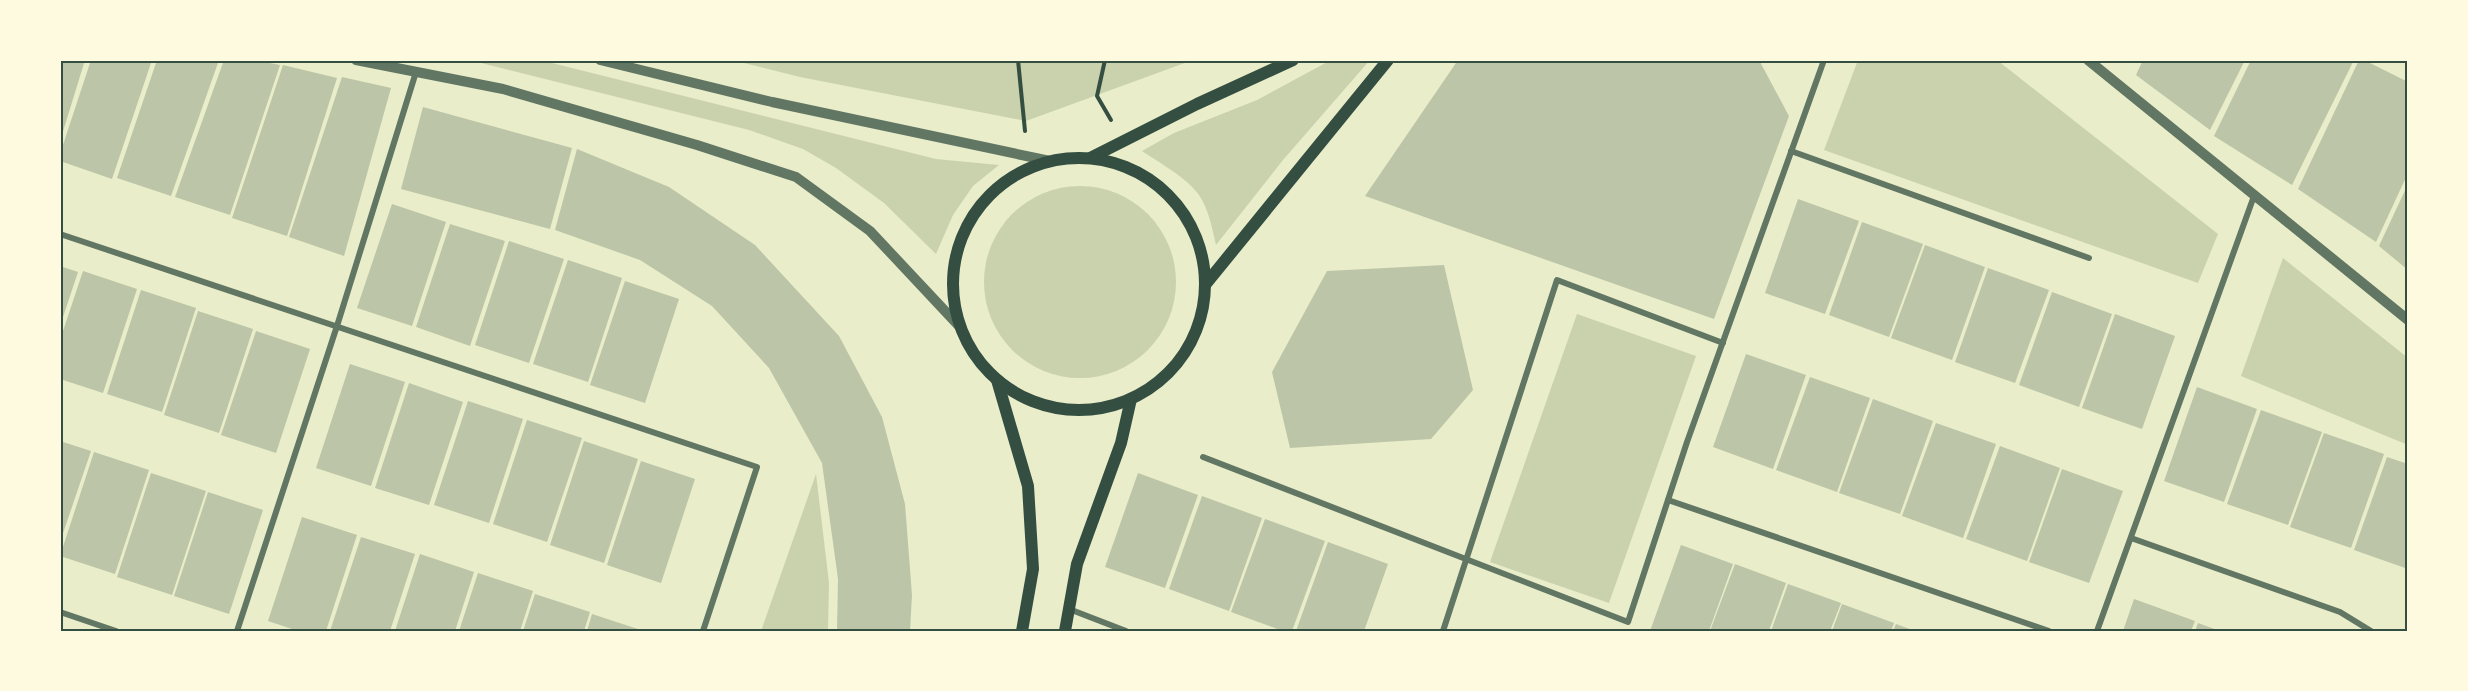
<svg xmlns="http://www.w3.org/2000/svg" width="2468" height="691" font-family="Inter,sans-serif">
  <rect width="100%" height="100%" fill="#e9edc9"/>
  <g fill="#cad2ad">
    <path d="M469,60H540L936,159L999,165L973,186L953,215L936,254L884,203L836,168L803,149L749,130Z"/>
    <path d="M732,60H1193L1026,121L800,77Z"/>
    <path d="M1331,60H1370L1283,160L1216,245C1212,228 1209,210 1199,195C1186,177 1161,164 1142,151L1174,133L1257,100Z"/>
    <path d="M1858,60H1997L2218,234L2198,283L1824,150Z"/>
    <circle cx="1080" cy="282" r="96"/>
    <path d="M2283,258L2408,358V445L2241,376Z"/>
    <path d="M1577,314L1696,356L1609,603L1490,562Z"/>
    <path d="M816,474L829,583L828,631H761Z"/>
  </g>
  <g fill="#bcc5a7">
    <path d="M60,60H85L61,138H60Z"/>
    <path d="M91,60H152L112,179L60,161V154Z"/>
    <path d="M157,60H219L171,196L117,178Z"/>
    <path d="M224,60H254L280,65L230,215L175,197Z"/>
    <path d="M1458,60H1759L1789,116L1714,319L1365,196Z"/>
    <path d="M2143,60H2245L2210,130L2136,75Z"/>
    <path d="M2251,60H2354L2292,185L2214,136Z"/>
    <path d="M2359,60H2364L2408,82V173L2376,242L2298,189Z"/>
    <path d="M283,65L337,78L287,236L232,218Z"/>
    <path d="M342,77L391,88L344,256L289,237Z"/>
    <path d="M423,107L572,148L550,229L401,189Z"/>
    <path d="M577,149L669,187L755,245L839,336L882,417L905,504L912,595L910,631H837L838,579L822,463L769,368L712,306L640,260L555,230Z"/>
    <path d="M2408,184V270L2379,246Z"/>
    <path d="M1798,199L1859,221L1825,314L1765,293Z"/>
    <path d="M392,204L446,222L412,326L357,308Z"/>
    <path d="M1862,222L1923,244L1889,337L1829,315Z"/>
    <path d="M450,224L505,241L470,346L416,327Z"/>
    <path d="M509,241L564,259L529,363L475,345Z"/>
    <path d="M1925,245L1985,267L1952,360L1891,338Z"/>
    <path d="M568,260L622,278L588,382L533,364Z"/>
    <path d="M1444,265L1473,390L1431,439L1290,448L1272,372L1327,271Z"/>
    <path d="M60,266L78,272L60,326Z"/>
    <path d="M1988,268L2049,290L2015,383L1955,362Z"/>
    <path d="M83,271L137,289L103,393L60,379V340Z"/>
    <path d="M625,281L679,299L645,403L590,385Z"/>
    <path d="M141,290L196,308L162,412L107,394Z"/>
    <path d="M2052,292L2112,314L2079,407L2019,385Z"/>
    <path d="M198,311L253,329L219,433L164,415Z"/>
    <path d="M2115,314L2175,336L2142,429L2082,408Z"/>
    <path d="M256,331L310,349L276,453L221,435Z"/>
    <path d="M1746,354L1806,375L1773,469L1713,447Z"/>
    <path d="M350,364L405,382L371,486L316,468Z"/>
    <path d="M1810,377L1870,398L1837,492L1776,470Z"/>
    <path d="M409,383L463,402L429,505L375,488Z"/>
    <path d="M2197,387L2257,409L2224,502L2164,481Z"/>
    <path d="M1873,399L1933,421L1900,514L1839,493Z"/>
    <path d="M468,401L523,419L489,523L434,505Z"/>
    <path d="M2261,410L2322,432L2288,525L2227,504Z"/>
    <path d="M527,420L582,438L547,542L493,524Z"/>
    <path d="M1936,423L1996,444L1963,538L1902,516Z"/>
    <path d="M2324,433L2384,454L2351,548L2290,527Z"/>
    <path d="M60,441L91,451L60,542Z"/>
    <path d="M584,441L638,459L604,563L550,545Z"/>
    <path d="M2000,446L2060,468L2027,561L1966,539Z"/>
    <path d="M94,452L149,470L115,574L60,556Z"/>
    <path d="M2387,457L2408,464V569L2354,550Z"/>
    <path d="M641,461L695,479L661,583L607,565Z"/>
    <path d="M2062,469L2123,491L2089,583L2029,562Z"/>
    <path d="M151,473L206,491L172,595L117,577Z"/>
    <path d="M1138,473L1198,495L1165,588L1105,567Z"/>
    <path d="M208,492L263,510L229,614L174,596Z"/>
    <path d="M1202,496L1262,518L1229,611L1169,589Z"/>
    <path d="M302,517L357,535L326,631H298L268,621Z"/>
    <path d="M1265,519L1325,541L1292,631H1283L1231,612Z"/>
    <path d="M361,537L415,554L390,631H330Z"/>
    <path d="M1328,542L1388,564L1364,631H1296Z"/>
    <path d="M1681,545L1733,564L1709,631H1650Z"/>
    <path d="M420,554L474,572L455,631H395Z"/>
    <path d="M1735,564L1786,583L1769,631H1710Z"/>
    <path d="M478,573L533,591L520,631H459Z"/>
    <path d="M1788,584L1841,603L1830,631H1771Z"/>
    <path d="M535,594L590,612L584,631H523Z"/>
    <path d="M2134,599L2195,621L2191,631H2123Z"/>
    <path d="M1842,604L1894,623L1891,631H1832Z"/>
    <path d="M592,614L644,631H587Z"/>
    <path d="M2198,623L2220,631H2195Z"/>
    <path d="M1896,624L1915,631H1893Z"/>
  </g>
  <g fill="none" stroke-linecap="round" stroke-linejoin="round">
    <g stroke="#344e41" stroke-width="4">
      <path d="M1018,60L1025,131"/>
      <path d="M1105,60L1097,96L1111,120"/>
    </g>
    <g stroke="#617663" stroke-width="6">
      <path d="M1791,151L2089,258"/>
      <path d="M60,234L757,467L703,631"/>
      <path d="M1203,457L1628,622L1687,442L1824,60"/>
      <path d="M1668,500L2049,631"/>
      <path d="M2131,538L2340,612L2371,631"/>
      <path d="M1069,609L1126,631"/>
      <path d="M60,612L116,631"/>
      <path d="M237,631L337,326L416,72"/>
      <path d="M1443,631L1557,280L1723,343"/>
      <path d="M2097,631L2254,196"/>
    </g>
    <g stroke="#617663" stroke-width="10">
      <path d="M356,60L503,89L697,145L796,177L870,231L960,327"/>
      <path d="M600,60L772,102L1050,161"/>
      <path d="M2088,60L2408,320"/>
    </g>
    <g stroke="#344e41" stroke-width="12">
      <path d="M1090,158L1197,104L1293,60"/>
      <circle cx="1079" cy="284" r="126"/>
      <path d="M1205,285L1388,60"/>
      <path d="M997,380L1028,486L1033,569L1022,631"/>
      <path d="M1065,631L1077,564L1121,443L1131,399"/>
    </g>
  </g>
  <rect width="2468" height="691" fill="none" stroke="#fefae0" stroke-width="123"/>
  <rect x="62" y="62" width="2344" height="568" fill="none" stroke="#344e41" stroke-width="2"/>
</svg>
